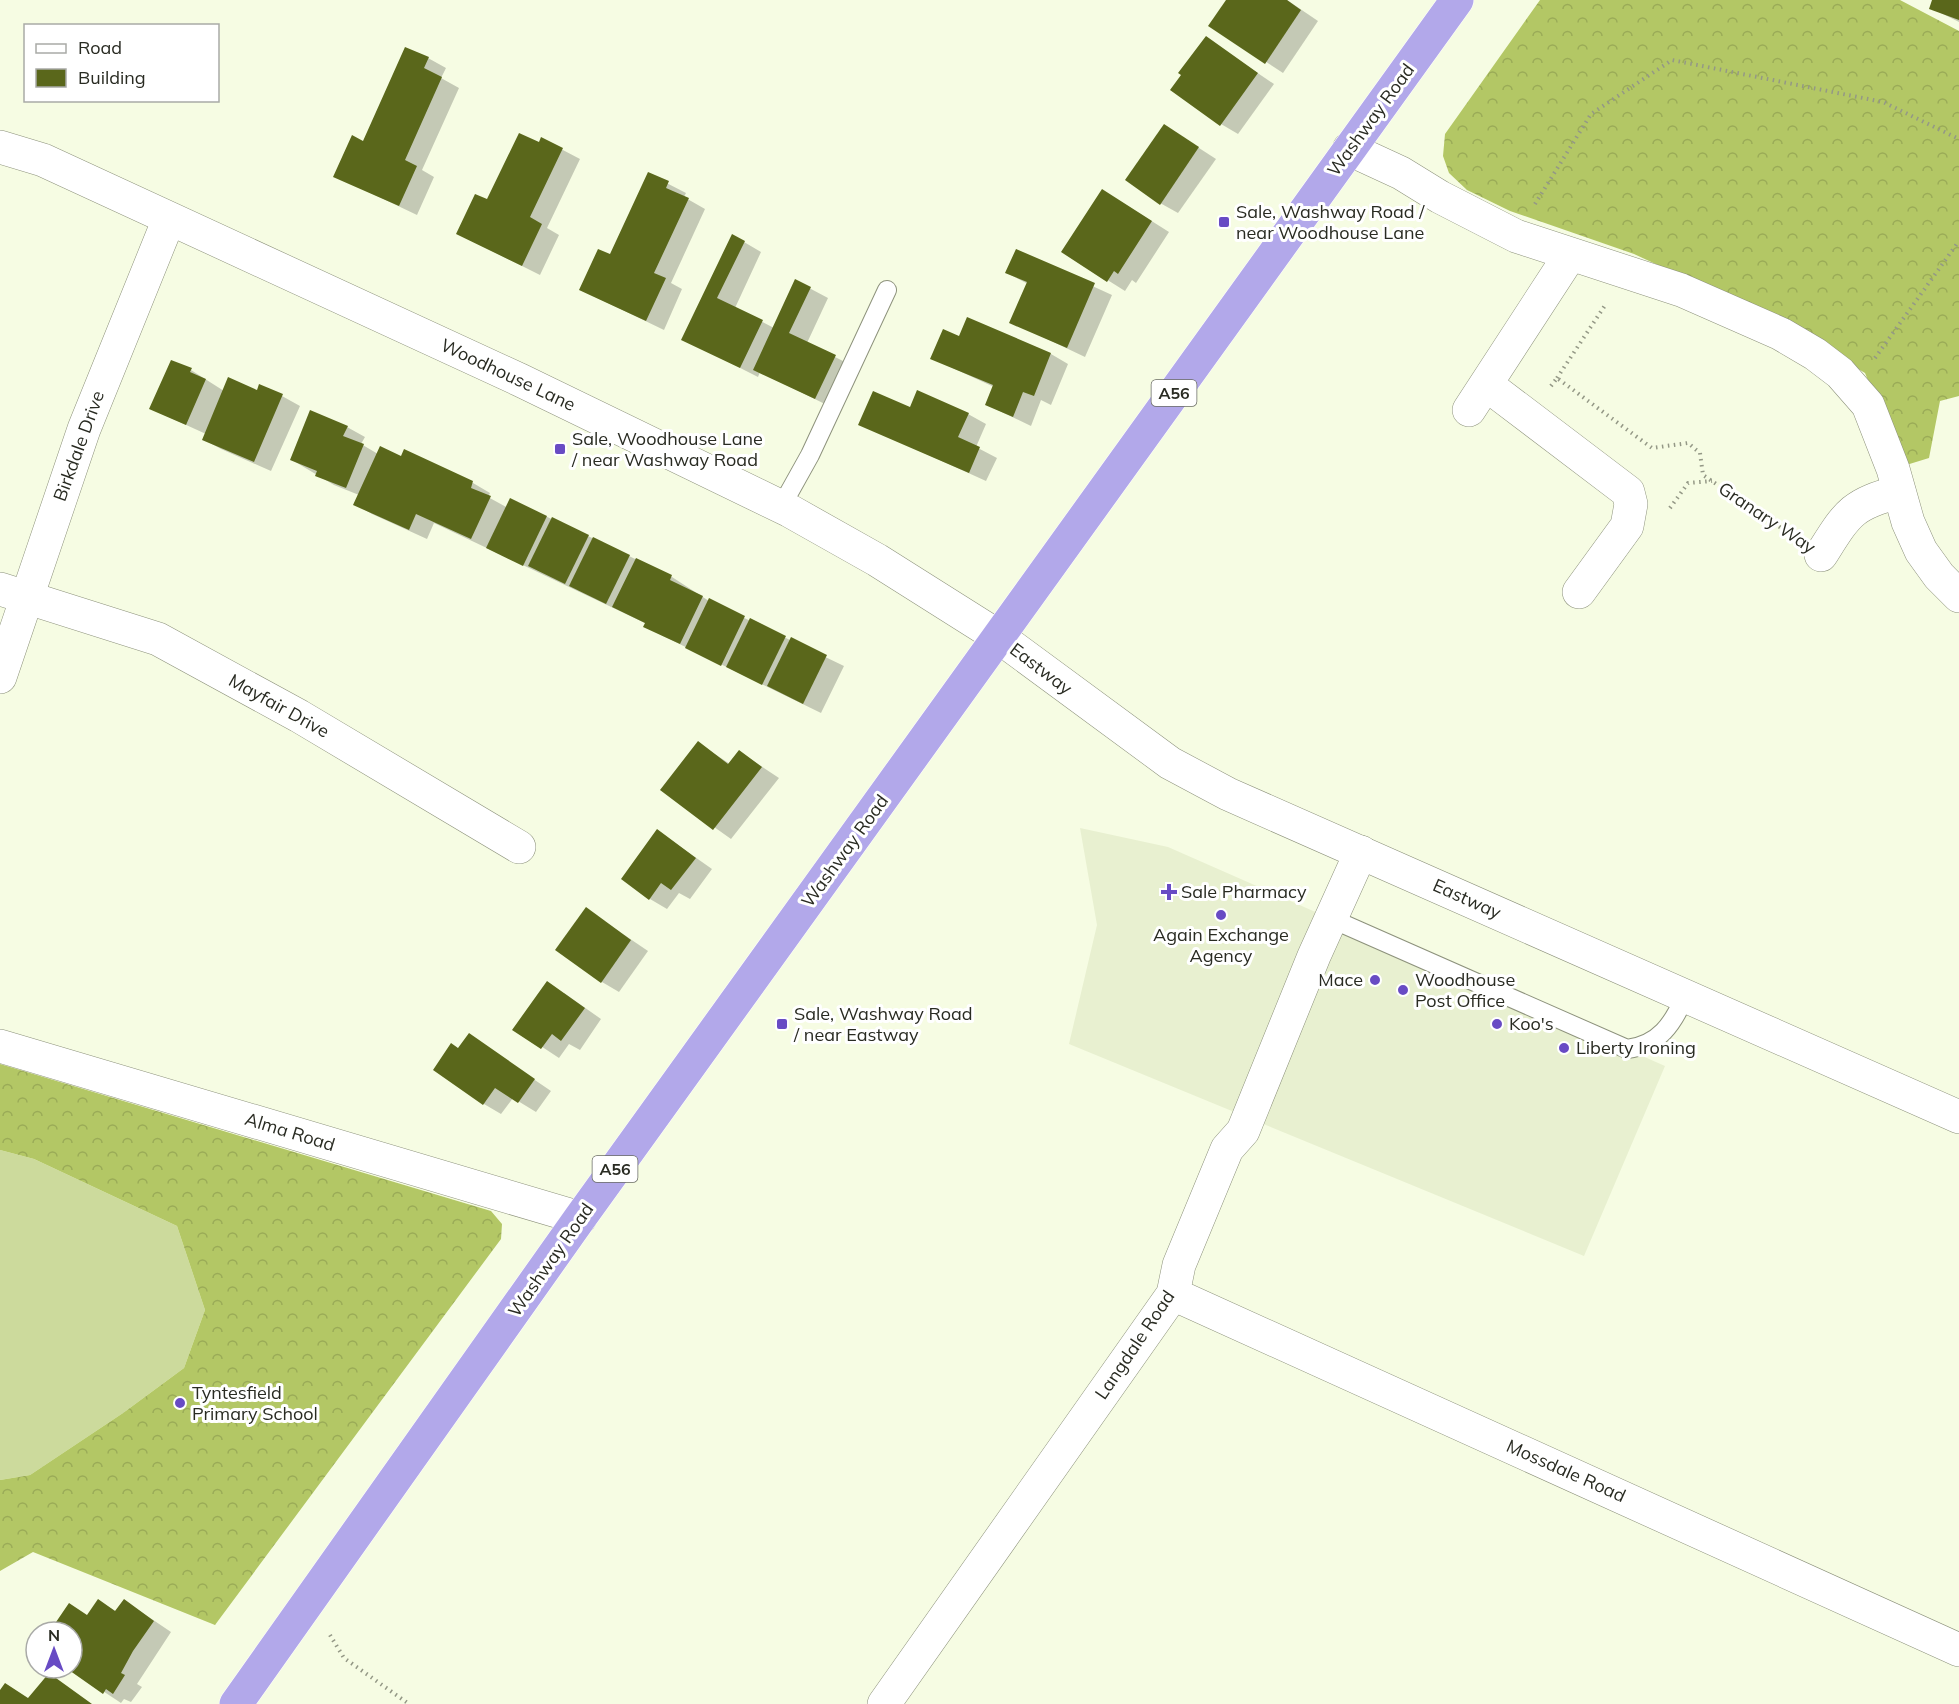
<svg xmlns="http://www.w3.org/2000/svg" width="1959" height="1704" font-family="Mulish,sans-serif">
  <defs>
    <pattern id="forest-crowns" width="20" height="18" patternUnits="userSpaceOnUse" patternTransform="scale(1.5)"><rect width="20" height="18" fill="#b3c765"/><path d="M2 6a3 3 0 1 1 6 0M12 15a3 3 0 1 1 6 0" fill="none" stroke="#9aab57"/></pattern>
  </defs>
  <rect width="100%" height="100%" fill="#f6fce3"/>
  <path fill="#e8f0d0" d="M1080,828L1168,847L1665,1066L1584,1256L1069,1044L1097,925Z"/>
  <path fill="#ccda9c" d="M0,1150L34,1159L177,1226L205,1310L184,1368L123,1413L30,1475L0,1480Z"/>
  <g fill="url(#forest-crowns)">
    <path d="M1540,0H1900L1959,31V396L1940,401L1929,458L1903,466L1865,373L1805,337L1740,303L1634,254L1510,211L1467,190L1449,173L1443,156L1445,134Z"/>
    <path d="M0,1064L491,1211L502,1224L501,1239L215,1625L33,1552L0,1571V1480L30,1475L123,1413L184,1368L205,1310L177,1226L34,1159L0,1150Z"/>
  </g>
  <g fill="#0003">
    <path d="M1228,0H1287L1318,21L1283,73L1210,25Z"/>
    <path d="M1934,0H1959V22L1931,8Z"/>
    <path d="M1206,38L1274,84L1238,134L1221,124L1183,75Z"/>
    <path d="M428,58L446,68L441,78L459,88L422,170L434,177L417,215L335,176L364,143Z"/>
    <path d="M1165,126L1216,159L1178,213L1160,203Z"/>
    <path d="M542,139L580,159L547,228L559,235L540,275L458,234Z"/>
    <path d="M649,174L686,193L684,197L705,209L671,283L682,289L664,330L581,290L611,256Z"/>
    <path d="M1120,201L1169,232L1136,283L1132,280L1125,291L1063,252Z"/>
    <path d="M744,242L761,252L735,308L774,328L796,281L828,298L807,343L853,366L833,408L760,372L758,377L683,339Z"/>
    <path d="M1016,251L1112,295L1085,357L1011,322L1028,284L1007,273Z"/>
    <path d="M967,319L1051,354L1068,364L1051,405L1041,400L1031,426L987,405L994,387L931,358L960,338Z"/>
    <path d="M171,362L191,370L224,391L258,392L282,396L300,406L271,471L221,449L203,439L206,434L151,409Z"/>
    <path d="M910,409L968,414L986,424L976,447L997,458L986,481L860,424Z"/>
    <path d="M347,427L365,437L361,444L378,454L401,458L404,451L473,483L490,493L488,497L508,508L511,500L588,536L672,577L709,601L844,666L821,713L663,636L645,626L647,624L434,523L427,539L372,514L355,504L359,495L334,485L292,460Z"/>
    <path d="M698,743L730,764L740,752L779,778L731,839L662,790Z"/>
    <path d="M658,831L712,869L690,899L679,893L667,909L650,899Z"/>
    <path d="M586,909L648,951L619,992L602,982Z"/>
    <path d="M564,993L601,1019L580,1050L569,1044L559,1058L515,1029Z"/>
    <path d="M469,1035L551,1091L536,1112L513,1098L501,1114L484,1104L459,1050Z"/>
    <path d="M99,1601L117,1612L125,1601L171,1632L137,1684L142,1687L131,1702L124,1699L121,1703L68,1668H72V1644L76,1638L72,1632H67L88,1616Z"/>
  </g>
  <g fill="#5a671b">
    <path d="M1226,0H1287L1301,10L1265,64L1208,26Z"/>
    <path d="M1932,0H1959V20L1929,9Z"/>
    <path d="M1206,36L1258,73L1220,126L1170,90L1181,75L1178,73Z"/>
    <path d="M405,47L429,57L424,68L442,77L405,160L417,166L399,206L333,177L352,135L363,141Z"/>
    <path d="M1164,124L1199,147L1160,205L1125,180Z"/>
    <path d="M519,133L539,142L541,137L563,148L530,217L542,224L522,266L456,234L475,194L487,199Z"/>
    <path d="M648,172L669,181L666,188L689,198L654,273L666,278L646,321L579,290L598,249L610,254Z"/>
    <path d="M1102,189L1152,221L1118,274L1114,271L1107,282L1061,252Z"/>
    <path d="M732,234L745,241L717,298L763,320L740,368L681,340Z"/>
    <path d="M1016,249L1095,283L1067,348L1009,323L1027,282L1005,273Z"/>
    <path d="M795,279L811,287L789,333L836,355L815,399L753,370Z"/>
    <path d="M967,317L1051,353L1034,396L1023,392L1013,417L985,405L993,385L930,359L943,329L959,336Z"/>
    <path d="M171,360L192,368L190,372L206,379L186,425L149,409Z"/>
    <path d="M228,377L257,390L259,384L283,394L254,462L202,440Z"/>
    <path d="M917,390L969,413L958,437L980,447L969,473L858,425L873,391L910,407Z"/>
    <path d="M310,410L348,426L343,436L364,444L346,488L315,476L317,471L290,460Z"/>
    <path d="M380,446L401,456L404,449L473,481L471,488L491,496L471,539L416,514L409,530L353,505Z"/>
    <path d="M510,498L547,516L523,566L486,548Z"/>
    <path d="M552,517L589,535L565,584L528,566Z"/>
    <path d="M593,537L630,555L606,604L569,586Z"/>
    <path d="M636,558L672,575L670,580L703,596L680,644L643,627L645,623L612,607Z"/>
    <path d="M709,598L745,616L721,666L685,648Z"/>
    <path d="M750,618L786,636L762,685L726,667Z"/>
    <path d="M791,637L827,655L803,704L767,686Z"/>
    <path d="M698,741L728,764L739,750L762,767L713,830L660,790Z"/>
    <path d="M657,829L696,858L671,890L661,883L649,900L621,879Z"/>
    <path d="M586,907L631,940L601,983L555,950Z"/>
    <path d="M547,981L585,1008L561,1041L552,1034L541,1049L512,1030Z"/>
    <path d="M469,1033L535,1079L518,1103L495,1088L483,1105L433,1070L451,1043L458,1048Z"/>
    <path d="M98,1599L115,1611L124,1599L154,1621L133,1651L121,1673L125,1675L113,1694L106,1689L103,1694L66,1668H72L74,1639L72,1632H64L54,1625L69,1603L87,1615Z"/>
    <path d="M49,1673L92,1704H0V1690L5,1683L28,1698Z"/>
  </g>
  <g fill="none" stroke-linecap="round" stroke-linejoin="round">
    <defs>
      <g id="service">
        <path d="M781,507L810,455L887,290"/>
        <path d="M1332,919L1627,1049C1659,1045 1673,1024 1685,996"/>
      </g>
      <g id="minor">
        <path d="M1349,149L1401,173L1440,197L1516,236L1681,290L1781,334L1815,354L1840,373L1868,405L1893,469L1908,522L1921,551L1939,576L1959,596"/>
        <path d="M1487,385L1628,492L1631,504L1627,526L1579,592"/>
        <path d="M1469,410L1570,255"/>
        <path d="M1821,555C1847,514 1851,504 1899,492"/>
        <path d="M0,589L158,639L299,716L519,847"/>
        <path d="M999,637L1170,763L1228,794L1959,1117"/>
        <path d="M0,677L84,429L169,219"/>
        <path d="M0,1046L580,1218"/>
        <path d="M1173,1294L1959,1650"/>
        <path d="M884,1704L1173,1294L1179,1265L1227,1149L1243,1131L1314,956L1361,852"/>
      </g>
      <path id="tertiary" d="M0,147L43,160L520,380L790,511L877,560L999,637"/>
      <path id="trunk" d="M236,1704L580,1218L1457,0"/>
    </defs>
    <use href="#service" stroke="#8d927c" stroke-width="20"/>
    <use href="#minor" stroke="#8d927c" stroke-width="34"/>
    <use href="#tertiary" stroke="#8d927c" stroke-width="34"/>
    <use href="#trunk" stroke="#fff" stroke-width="34"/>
    <g stroke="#949886" stroke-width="4" stroke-dasharray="1.5 4.5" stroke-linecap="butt">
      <path d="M1535,204L1591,114L1672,60L1883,102L1959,139"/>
      <path d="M1875,358L1959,241"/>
      <path d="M1557,378L1606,304"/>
      <path d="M1551,386L1557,378L1652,448L1688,443L1700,453L1703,475L1790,534"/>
      <path d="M1670,508L1688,483L1712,481"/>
      <path d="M330,1635L344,1658L409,1704"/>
    </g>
    <use href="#service" stroke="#fff" stroke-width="18"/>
    <use href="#minor" stroke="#fff" stroke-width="33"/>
    <use href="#tertiary" stroke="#fff" stroke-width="33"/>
    <use href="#trunk" stroke="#b2a8ea" stroke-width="33"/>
  </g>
  <g fill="#684bc4" stroke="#fff" stroke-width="2">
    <rect x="1218" y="216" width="12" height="12" rx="3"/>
    <rect x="554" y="443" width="12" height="12" rx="3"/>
    <path d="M1166 883h6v6h6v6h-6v6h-6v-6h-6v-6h6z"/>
    <circle cx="1221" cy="915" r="6"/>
    <circle cx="1375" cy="980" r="6"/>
    <circle cx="1403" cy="990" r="6"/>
    <rect x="776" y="1018" width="12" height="12" rx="3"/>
    <circle cx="1497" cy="1024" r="6"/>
    <circle cx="1564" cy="1048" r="6"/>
    <circle cx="180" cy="1403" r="6"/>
  </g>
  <g text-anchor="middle" stroke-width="6" stroke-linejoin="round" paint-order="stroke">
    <g fill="#fff" stroke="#696b64" stroke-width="1.5">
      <rect x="1151.5" y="380" width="45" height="26" rx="4.5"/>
      <rect x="592.5" y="1156" width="45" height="26" rx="4.5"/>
    </g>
    <g font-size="16" font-weight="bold" fill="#292b22">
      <text x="1174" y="399">A56</text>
      <text x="615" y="1175">A56</text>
    </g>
    <g font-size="18" fill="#292b22" stroke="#fff">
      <text transform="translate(1371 120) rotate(-54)" y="6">Washway Road</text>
      <text transform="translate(508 375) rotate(25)" y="6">Woodhouse Lane</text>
      <text transform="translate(79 446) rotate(-70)" y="6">Birkdale Drive</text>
      <text transform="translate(1767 518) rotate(34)" y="6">Granary Way</text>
      <text transform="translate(1041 669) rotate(37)" y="6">Eastway</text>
      <text transform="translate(279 706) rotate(29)" y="6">Mayfair Drive</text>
      <text transform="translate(845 851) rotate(-54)" y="6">Washway Road</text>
      <text transform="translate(1467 899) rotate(24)" y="6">Eastway</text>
      <text transform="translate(290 1132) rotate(17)" y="6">Alma Road</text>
      <text transform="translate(551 1260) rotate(-55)" y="6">Washway Road</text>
      <text transform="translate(1135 1345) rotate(-56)" y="6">Langdale Road</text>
      <text transform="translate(1566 1471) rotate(24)" y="6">Mossdale Road</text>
    </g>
    <g font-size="18" fill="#292b22" stroke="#fff" text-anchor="start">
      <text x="1236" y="218">Sale, Washway Road /<tspan x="1236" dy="21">near Woodhouse Lane</tspan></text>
      <text x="572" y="445">Sale, Woodhouse Lane<tspan x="572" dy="21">/ near Washway Road</tspan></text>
      <text x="1181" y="898">Sale Pharmacy</text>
      <text x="1221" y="941" text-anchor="middle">Again Exchange<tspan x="1221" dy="21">Agency</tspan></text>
      <text x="1363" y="986" text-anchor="end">Mace</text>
      <text x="1415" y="986">Woodhouse<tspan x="1415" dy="21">Post Office</tspan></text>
      <text x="794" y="1020">Sale, Washway Road<tspan x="794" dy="21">/ near Eastway</tspan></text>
      <text x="1509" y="1030">Koo's</text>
      <text x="1576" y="1054">Liberty Ironing</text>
      <text x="192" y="1399">Tyntesfield<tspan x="192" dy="21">Primary School</tspan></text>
    </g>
  </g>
  <rect x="24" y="24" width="195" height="78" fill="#ffffff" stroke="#a9aaa7" stroke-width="1.5"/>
  <rect x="36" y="44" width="30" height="9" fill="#ffffff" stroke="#a9aaa7" stroke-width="1.5"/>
  <text x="78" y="54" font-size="18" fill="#292b22">Road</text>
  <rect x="36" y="69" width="30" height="18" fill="#5a671b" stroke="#a9aaa7" stroke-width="1.5"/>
  <text x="78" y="84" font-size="18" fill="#292b22">Building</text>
  <g transform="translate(54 1650)"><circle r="28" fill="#ffffff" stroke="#a9aaa7" stroke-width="1.5"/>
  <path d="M0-4.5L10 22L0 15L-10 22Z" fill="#684bc4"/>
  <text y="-9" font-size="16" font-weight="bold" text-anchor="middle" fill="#292b22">N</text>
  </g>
</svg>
